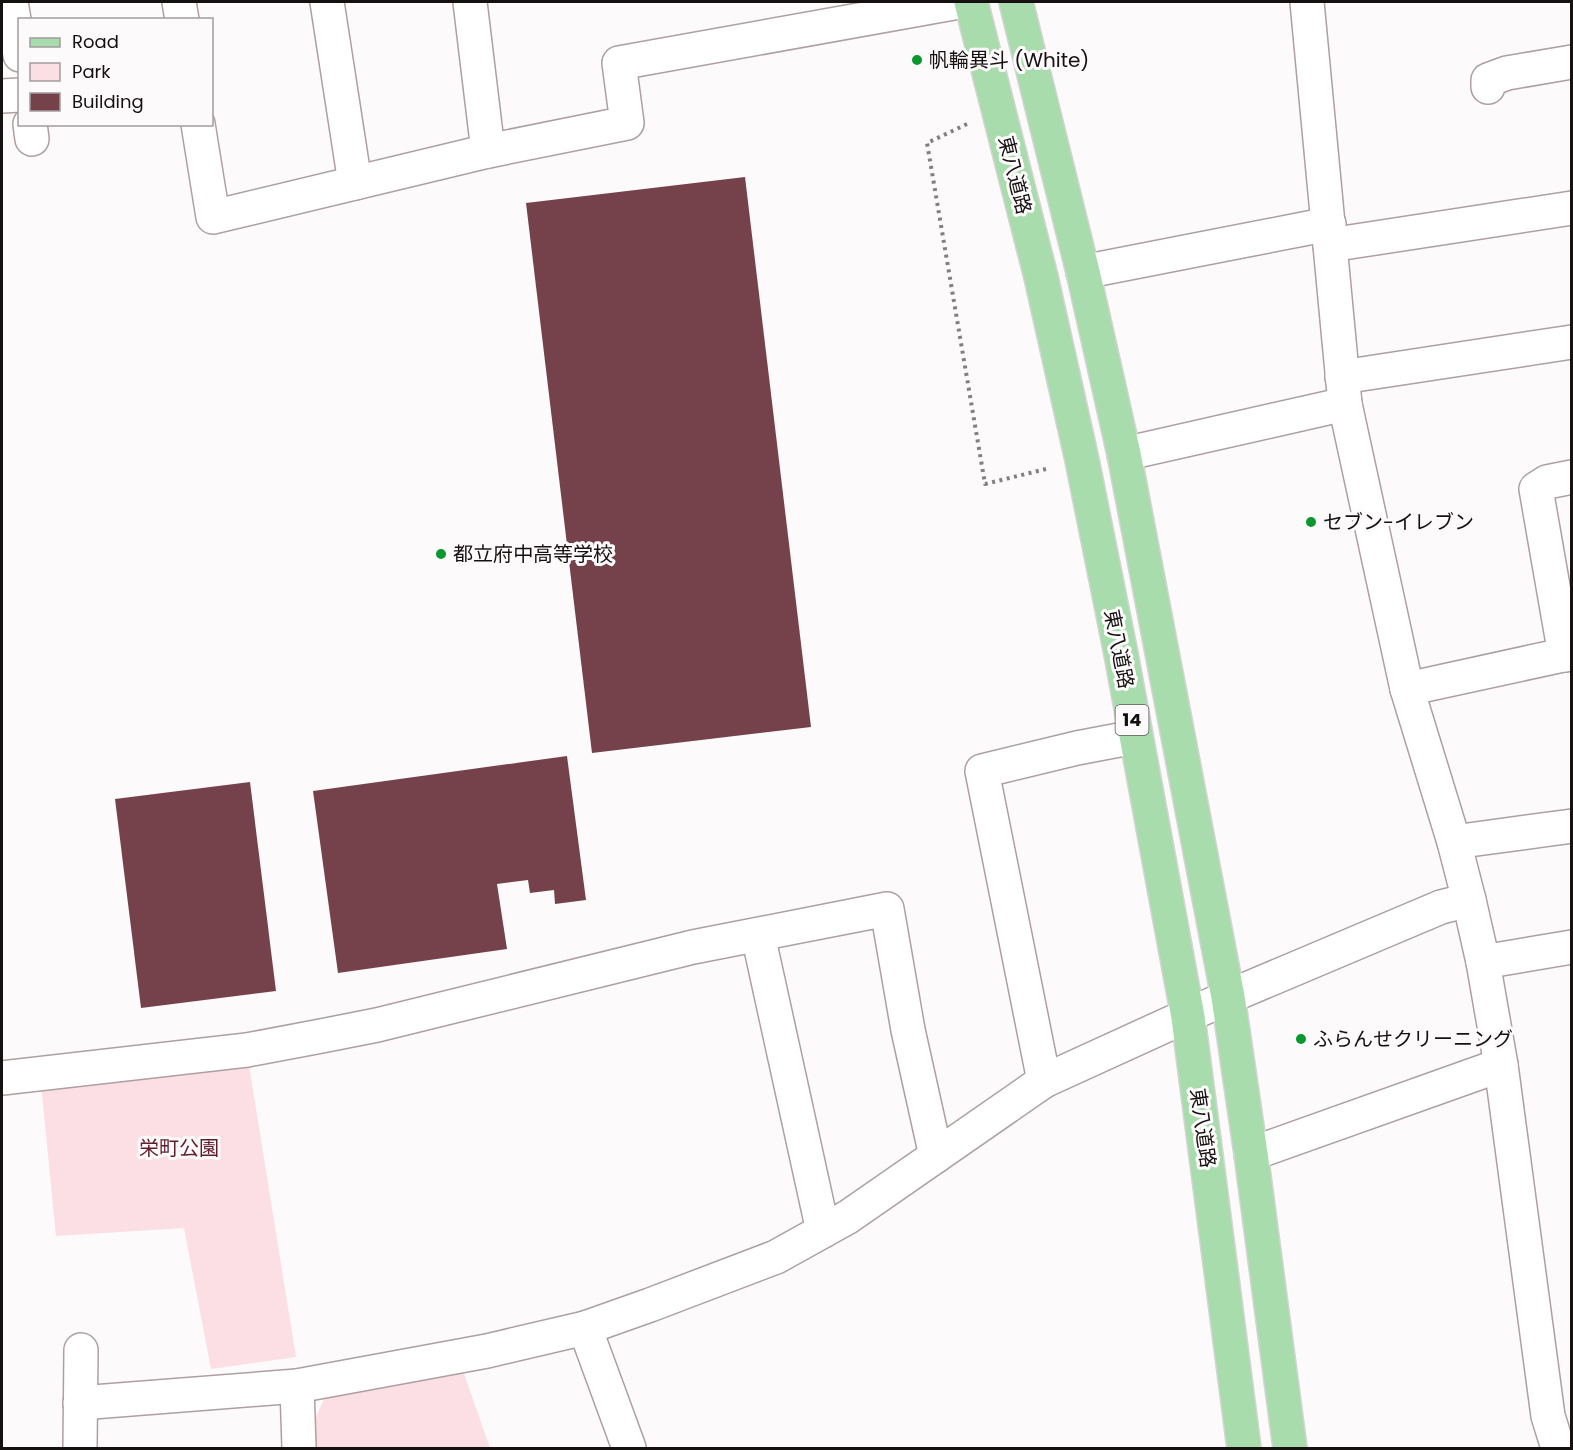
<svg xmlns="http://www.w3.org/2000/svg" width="1573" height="1450" font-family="Poppins,'Noto Sans JP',sans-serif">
  <rect width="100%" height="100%" fill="#fdfafb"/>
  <g fill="#fcdfe4">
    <path d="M248,1059L296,1357L211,1369L184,1228L56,1236L41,1084Z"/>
    <path d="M462,1368L490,1448H307L305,1440L327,1393Z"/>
  </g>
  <g fill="#75424c">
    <path d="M745,177L811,727L592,753L526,203Z"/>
    <path d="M567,756L586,900L555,904L554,890L530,893L528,880L497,884L507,949L338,973L313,791Z"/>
    <path d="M250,782L276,991L141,1008L115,799Z"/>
  </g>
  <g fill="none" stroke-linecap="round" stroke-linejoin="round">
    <defs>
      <g id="minor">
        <path d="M11,2L20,55"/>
        <path d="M179,2L182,20"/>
        <path d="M327,2L355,183"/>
        <path d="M470,2L488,151"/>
        <path d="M1307,2L1345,404L1407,689L1454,842L1469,900L1483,962L1501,1065L1548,1416L1558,1448"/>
        <path d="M1488,87V80L1507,73L1572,62"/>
        <path d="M2,96L20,95"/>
        <path d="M30,124L32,139"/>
        <path d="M198,124L213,217L488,151L627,123L619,63L959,2"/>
        <path d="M1330,245L1572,208"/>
        <path d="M1083,272L1329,224"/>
        <path d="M1342,377L1572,342"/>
        <path d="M1124,454L1345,404"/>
        <path d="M1565,655L1536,489L1547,482L1572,477"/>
        <path d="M1407,689L1572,653"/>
        <path d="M1454,842L1572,826"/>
        <path d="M758,935L823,1231"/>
        <path d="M1483,962L1572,947"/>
        <path d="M2,1078L247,1050L316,1037L377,1025L693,947L887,909L908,1030L936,1156"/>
        <path d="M1044,1081L982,771L1077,748L1135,737"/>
        <path d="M1251,1154L1501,1065"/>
        <path d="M585,1328L629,1448"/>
        <path d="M297,1386L299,1448"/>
        <path d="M80,1403L297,1386L487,1351L585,1328L650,1305L776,1257L848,1217L1044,1081L1228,997L1441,907L1469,900"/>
        <path d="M80,1448L81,1350"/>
      </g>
      <g id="major">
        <path d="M971,2L1041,277L1082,460L1121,654L1188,1017L1244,1448"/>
        <path d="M1016,2L1083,272L1124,454L1228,997L1251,1154L1290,1448"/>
      </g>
    </defs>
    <use href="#minor" stroke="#ae9fa1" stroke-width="36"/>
    <use href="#major" stroke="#d5d4d4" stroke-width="36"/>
    <path stroke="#837f7f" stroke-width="4" stroke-dasharray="3 4.5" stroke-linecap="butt" d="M967,124L927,143L985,484L1050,468"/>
    <use href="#minor" stroke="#fff" stroke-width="33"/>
    <use href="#major" stroke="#a8dcac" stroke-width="33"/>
  </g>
  <g fill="#09972e" stroke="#fdfafb" stroke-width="2">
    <circle cx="917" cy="60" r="6"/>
    <circle cx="1311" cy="522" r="6"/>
    <circle cx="441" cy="554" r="6"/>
    <circle cx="1301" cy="1039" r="6"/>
  </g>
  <g text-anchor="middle" stroke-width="6" stroke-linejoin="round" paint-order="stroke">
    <rect fill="#fdfafb" stroke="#5b5757" stroke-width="1.5" x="1115.5" y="705" width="33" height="30" rx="4.5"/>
    <g font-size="18" font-weight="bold" fill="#161111">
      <text x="1132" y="726">14</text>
    </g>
    <g font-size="20" fill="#161111" stroke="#fdfafb" text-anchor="start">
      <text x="929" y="67">帆輪異斗 (White)</text>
      <text x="1323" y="529">セブン-イレブン</text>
      <text x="453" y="561">都立府中高等学校</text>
      <text x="1313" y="1046">ふらんせクリーニング</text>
    </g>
    <g font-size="20" fill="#161111" stroke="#fdfafb">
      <text transform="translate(1015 175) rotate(76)" y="7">東八道路</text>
      <text transform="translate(1119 649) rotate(79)" y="7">東八道路</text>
      <text transform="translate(1203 1128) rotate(82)" y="7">東八道路</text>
    </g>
    <g font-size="20" fill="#621c2f" stroke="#fdfafb">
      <text x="179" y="1155">栄町公園</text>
    </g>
  </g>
  <rect width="1573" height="1450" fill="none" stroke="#161111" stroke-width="6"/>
  <rect x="18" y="18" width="195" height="108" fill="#fdfafb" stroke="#a19d9d" stroke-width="1.5"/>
  <rect x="30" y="38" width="30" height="9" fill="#a8dcac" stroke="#a19d9d" stroke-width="1.5"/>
  <text x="72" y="48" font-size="18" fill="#161111">Road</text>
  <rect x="30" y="63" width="30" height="18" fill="#fcdfe4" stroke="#a19d9d" stroke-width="1.5"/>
  <text x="72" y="78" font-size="18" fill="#161111">Park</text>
  <rect x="30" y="93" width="30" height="18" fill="#75424c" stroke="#a19d9d" stroke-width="1.5"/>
  <text x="72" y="108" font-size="18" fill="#161111">Building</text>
</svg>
